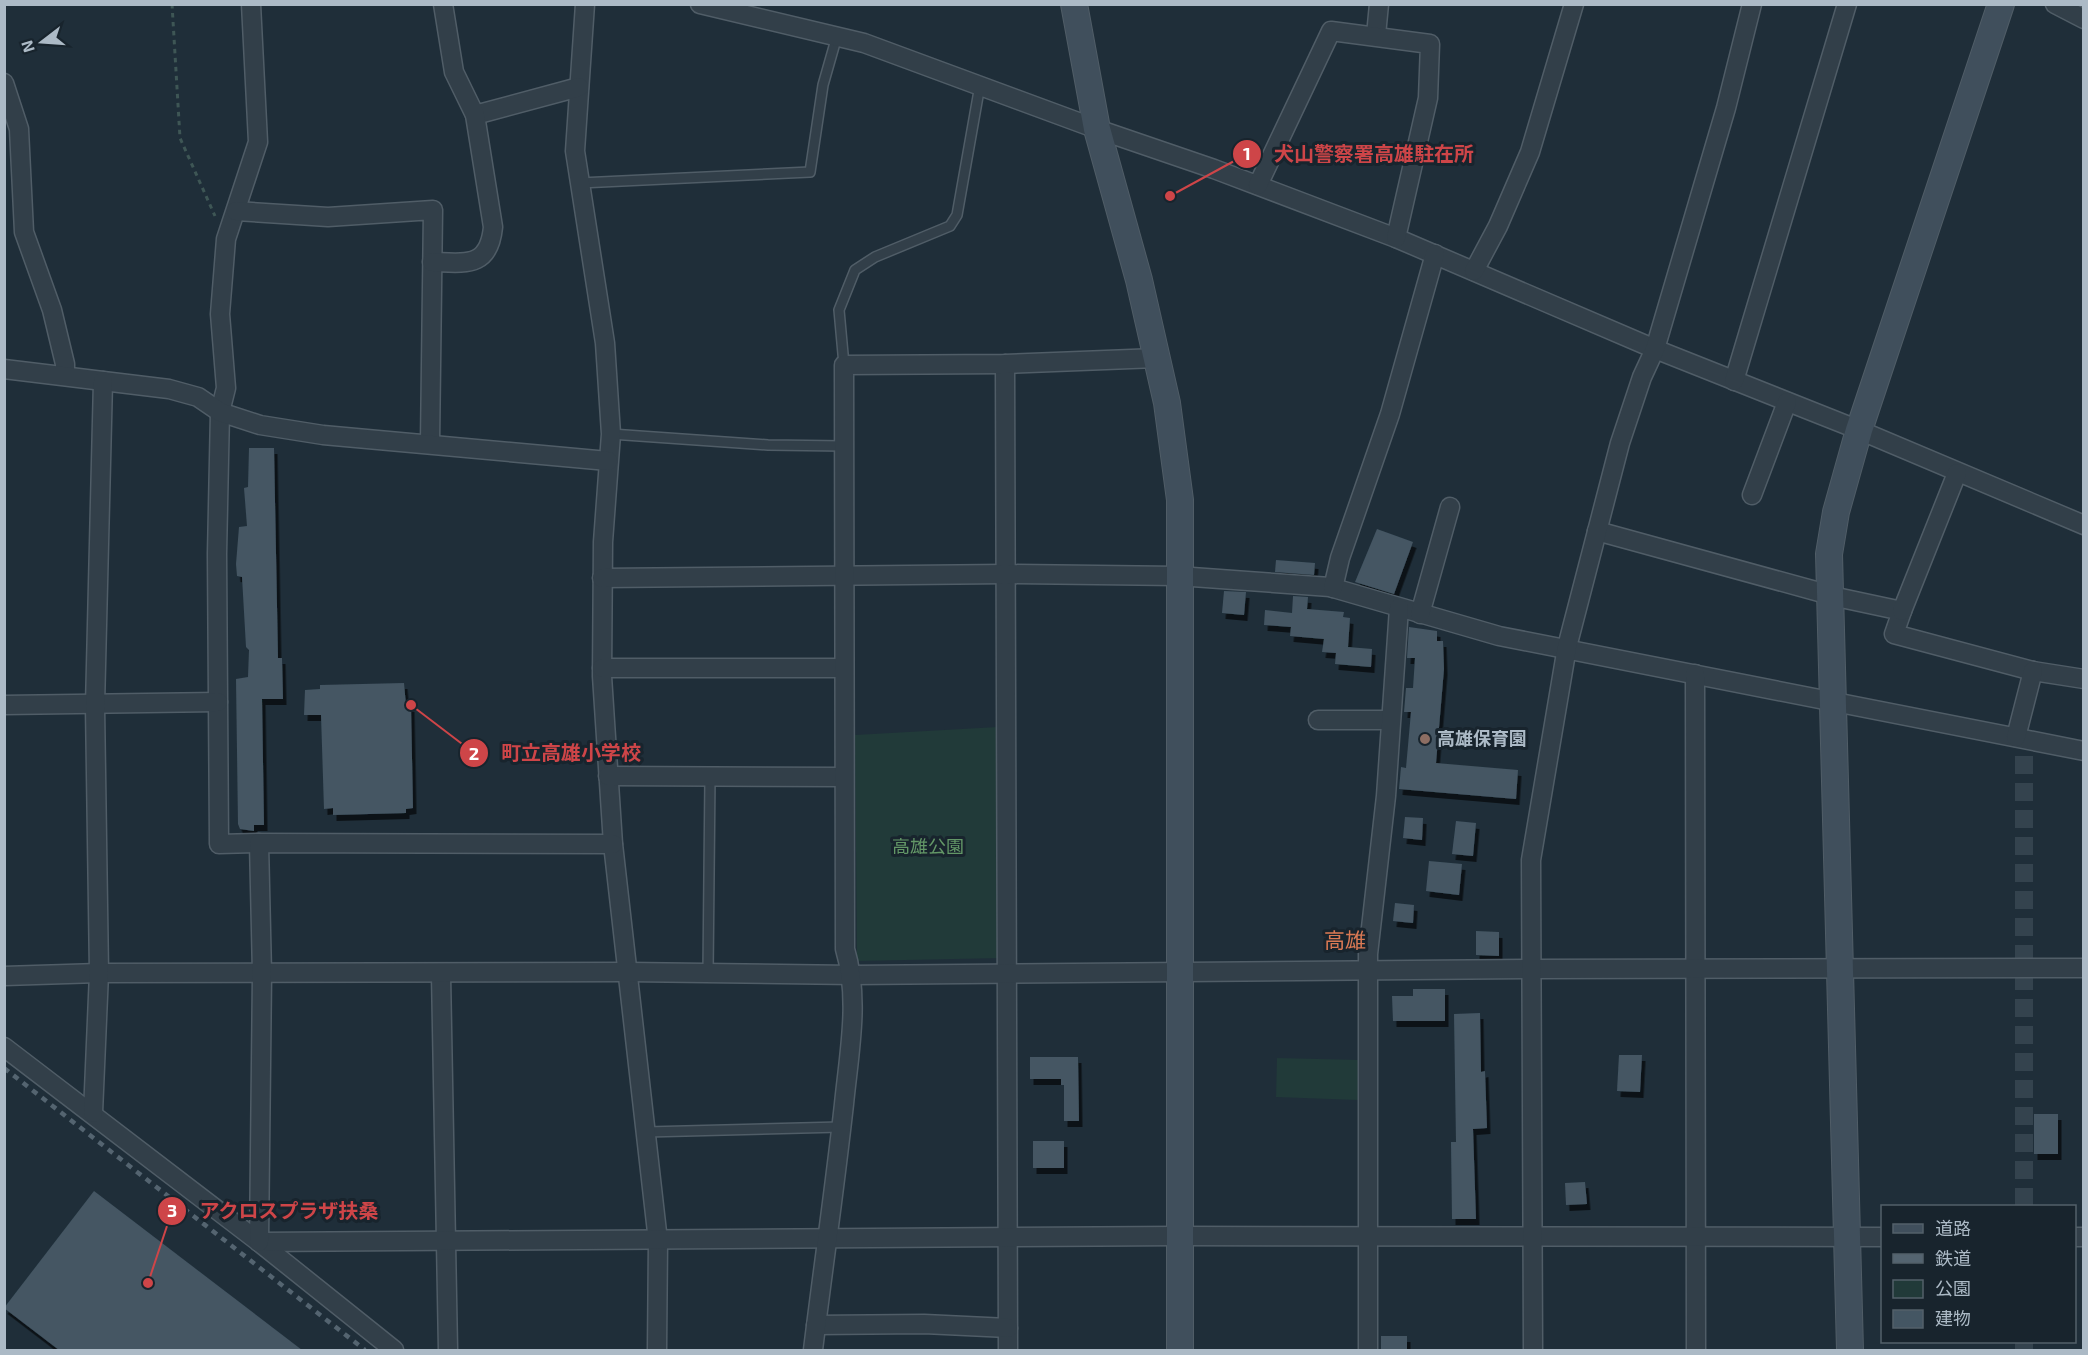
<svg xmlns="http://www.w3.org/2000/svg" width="2088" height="1355" font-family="'Exo 2','Noto Sans JP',sans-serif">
  <defs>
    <filter id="shadow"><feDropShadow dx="3.5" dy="6" stdDeviation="0" flood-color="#0009"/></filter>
  </defs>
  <rect width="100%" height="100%" fill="#1f2e39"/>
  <g fill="#213a39">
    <path d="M998,727L1003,958L857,961L855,735Z"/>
    <path d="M1277,1058L1360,1060L1358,1100L1276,1097Z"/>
  </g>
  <g fill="#445663" filter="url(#shadow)">
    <path d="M249,448H274L278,658H282L283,699H262L264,825H254V831L240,829L238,824L236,679L248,677L249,650L246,647L242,577L237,576L236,564L239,527L247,526L244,488L248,487Z"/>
    <path d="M1377,529L1413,542L1394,594L1355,582Z"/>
    <path d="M1276,560L1315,563L1314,575L1275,572Z"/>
    <path d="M1224,591L1246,592L1244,615L1222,613Z"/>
    <path d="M1293,596L1308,597L1307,609L1344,612L1343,617L1350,618L1348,647L1372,649L1371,667L1335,664L1336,653L1322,652L1324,639L1290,636L1291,627L1264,625L1265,610L1292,613Z"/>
    <path d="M1409,627L1437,631V641H1443L1444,669L1436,763L1518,770L1516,799L1399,789L1401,767L1406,768L1411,712H1404L1406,688H1413L1415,658H1407Z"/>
    <path d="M404,683L406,705L411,706L413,808L406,809V813L333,815V808L324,809L321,715H304L305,690L320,689V685Z"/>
    <path d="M1405,817L1423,818L1422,840L1403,838Z"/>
    <path d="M1456,821L1476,823L1473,856L1452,854Z"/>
    <path d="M1429,861L1462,864L1459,895L1426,891Z"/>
    <path d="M1395,903L1414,905L1413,923L1393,921Z"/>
    <path d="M1476,931L1499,932V956L1476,955Z"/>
    <path d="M1413,989H1445V1021H1393L1392,996H1413Z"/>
    <path d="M1480,1013L1481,1072L1485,1071L1487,1128L1473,1129L1476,1219H1452L1451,1142H1456L1454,1014Z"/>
    <path d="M1619,1055H1642L1640,1092L1617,1091Z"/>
    <path d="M1030,1057H1078L1079,1121H1064V1085H1061V1079H1030Z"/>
    <rect x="2034" y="1114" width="24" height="40"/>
    <rect x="1033" y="1141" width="31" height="27"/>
    <path d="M1585,1182L1587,1204L1566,1205L1565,1183Z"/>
    <path d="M94,1191L302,1350H59L4,1308Z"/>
    <rect x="1381" y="1336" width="26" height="14"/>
  </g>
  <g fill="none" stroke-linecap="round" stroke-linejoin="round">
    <g stroke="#34434e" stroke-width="18" stroke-dasharray="18 9" stroke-linecap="butt">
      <path d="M2024,1206V739"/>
      <path d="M2024,1342V1350"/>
    </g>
    <defs>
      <g id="lane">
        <path d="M580,183L810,172L823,85L837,36"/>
        <path d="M844,365L839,310L855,270L875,257L950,226L957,215L980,85"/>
        <path d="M611,434L768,445L844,446"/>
        <path d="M708,973L710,777"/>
        <path d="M646,1132L841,1127"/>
      </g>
      <g id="street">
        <path d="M251,4L258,142L226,239L220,314L226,388L220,412L217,554L219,844L259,843"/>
        <path d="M585,4L575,151L605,343L611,434L603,542L602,676L613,844L658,1241L657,1350"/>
        <path d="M700,4L864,43L1097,129L1214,169L1396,238L1655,349L1859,430L2084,525"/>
        <path d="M2055,4L2084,19"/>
        <path d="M1376,35L1379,4"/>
        <path d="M4,83L19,129L24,232L52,310L65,364V375"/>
        <path d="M475,115L579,87"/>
        <path d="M1258,185L1331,31L1430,44L1428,98L1396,238"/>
        <path d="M236,211L328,217L433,210L430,443"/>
        <path d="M432,262C466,263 489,268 493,227L475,115L454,72L443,4"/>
        <path d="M1474,271L1498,226L1530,152L1574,4"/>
        <path d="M1005,364L1008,1350"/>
        <path d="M4,369L169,389L198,397L220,412L260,425L323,435L608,461"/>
        <path d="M1734,381L1847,4"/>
        <path d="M1752,495L1787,402"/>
        <path d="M1597,531L1841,598L1902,611L1894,634L2033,671L2084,679"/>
        <path d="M602,578L1006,574L1178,576L1330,587L1499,636L2084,751"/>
        <path d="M1333,588L1340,558L1390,414L1435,254"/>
        <path d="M1902,611L1957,473"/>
        <path d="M1420,614L1450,507"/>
        <path d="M602,668H844"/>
        <path d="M1695,674L1696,1350"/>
        <path d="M4,705L218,702"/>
        <path d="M1318,720H1390"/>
        <path d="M2016,737L2033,671"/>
        <path d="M608,776L844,777"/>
        <path d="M441,974L448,1350"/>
        <path d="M4,976L99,973L628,972L853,975L1532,969L2084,968"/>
        <path d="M4,1047L259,1242L394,1350"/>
        <path d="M93,1113L99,973L95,706L103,381"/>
        <path d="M2074,1237H2084"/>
        <path d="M259,1242L1179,1236L1882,1237"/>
        <path d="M259,1242L262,974L259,843L613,844"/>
        <path d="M816,1325L924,1324L1008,1328"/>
        <path d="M813,1350C823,1268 835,1186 844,1104C849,1053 860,999 845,949L844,365L1005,364L1157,358"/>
        <path d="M1368,1350V954L1386,796L1399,608"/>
        <path d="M1533,1350L1531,860L1567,647L1620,443L1642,377L1655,349L1726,108L1752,4"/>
      </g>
      <g id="secondary">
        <path d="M1074,4L1097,129L1139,280L1167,403L1180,500V1350"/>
        <path d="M1850,1350L1829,554L1836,512L1859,430L2001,4"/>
      </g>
    </defs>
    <use href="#lane" stroke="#505d67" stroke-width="12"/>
    <use href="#street" stroke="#505d67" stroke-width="21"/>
    <use href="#secondary" stroke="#505d67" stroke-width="28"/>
    <path stroke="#3e5655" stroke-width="3" stroke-dasharray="4.5 4.5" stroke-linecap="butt" d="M172,4L180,138L215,216"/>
    <use href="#lane" stroke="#323f49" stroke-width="9"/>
    <use href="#street" stroke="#323f49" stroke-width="18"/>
    <use href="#secondary" stroke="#404f5c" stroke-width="26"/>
    <path stroke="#546470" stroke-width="4.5" stroke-dasharray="6 6" stroke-linecap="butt" d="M4,1068L365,1350"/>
  </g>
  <circle fill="#8d6e63" stroke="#18242d" stroke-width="2" cx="1425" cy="739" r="6"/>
  <g text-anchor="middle" stroke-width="6" stroke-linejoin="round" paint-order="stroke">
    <g font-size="18" font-weight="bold" fill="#acbac6" stroke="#18242d" text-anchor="start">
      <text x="1437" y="745">高雄保育園</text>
    </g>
    <g font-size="18" fill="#639767" stroke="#18242d">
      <text x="928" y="853">高雄公園</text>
    </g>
    <g font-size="21" fill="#da7954" stroke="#18242d">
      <text x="1345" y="948">高雄</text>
    </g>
  </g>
  <path fill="none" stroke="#ce4548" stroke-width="2" d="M1170 196L1247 154M411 705L474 753M148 1283L172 1211"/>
  <g fill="#ce4548" stroke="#18242d" stroke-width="2">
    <circle cx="1170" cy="196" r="6"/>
    <circle cx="411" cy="705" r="6"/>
    <circle cx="148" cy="1283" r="6"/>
    <circle cx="1247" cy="154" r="15"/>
    <circle cx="474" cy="753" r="15"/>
    <circle cx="172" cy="1211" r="15"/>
  </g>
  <g font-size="18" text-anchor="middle" font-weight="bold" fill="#fff">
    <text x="1247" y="160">1</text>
    <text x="474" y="760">2</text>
    <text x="172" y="1217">3</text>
  </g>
  <g font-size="20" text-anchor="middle" font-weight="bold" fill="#ce4548" stroke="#18242d" stroke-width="6" stroke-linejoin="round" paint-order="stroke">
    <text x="1374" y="161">犬山警察署高雄駐在所</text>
    <text x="571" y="760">町立高雄小学校</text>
    <text x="289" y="1218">アクロスプラザ扶桑</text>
  </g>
  <rect width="2088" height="1355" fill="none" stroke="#acbac6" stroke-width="12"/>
  <rect x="1881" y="1205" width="195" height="138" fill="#18242d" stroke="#53606a" stroke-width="1.5"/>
  <rect x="1893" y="1224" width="30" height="9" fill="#404f5c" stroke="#53606a" stroke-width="1.5"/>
  <text x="1935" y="1235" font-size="18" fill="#acbac6">道路</text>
  <rect x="1893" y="1254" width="30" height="9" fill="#546470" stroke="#53606a" stroke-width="1.5"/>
  <text x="1935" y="1265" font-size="18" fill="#acbac6">鉄道</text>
  <rect x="1893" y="1280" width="30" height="18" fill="#213a39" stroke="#53606a" stroke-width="1.5"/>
  <text x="1935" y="1295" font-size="18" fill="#acbac6">公園</text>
  <rect x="1893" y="1310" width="30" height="18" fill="#445663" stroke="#53606a" stroke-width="1.5"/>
  <text x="1935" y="1325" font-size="18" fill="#acbac6">建物</text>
  <g transform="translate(42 42) rotate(253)" stroke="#18242d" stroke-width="4.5" paint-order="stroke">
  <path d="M0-4.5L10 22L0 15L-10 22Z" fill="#acbac6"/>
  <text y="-9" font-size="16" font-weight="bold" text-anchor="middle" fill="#acbac6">N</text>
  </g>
</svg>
